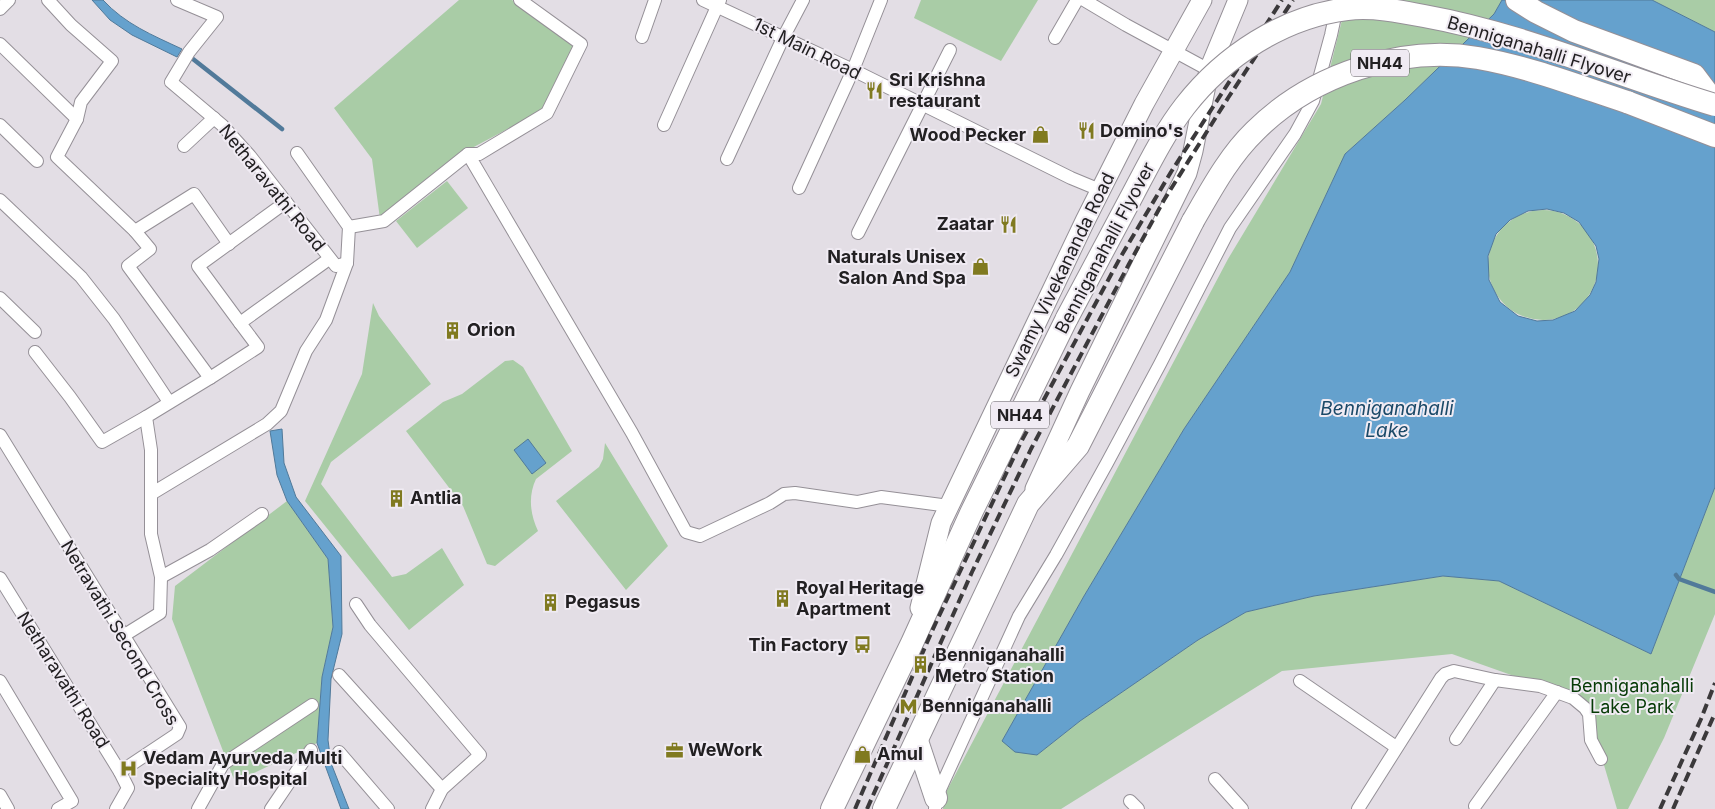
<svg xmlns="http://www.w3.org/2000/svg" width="1715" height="809" font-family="Inter,sans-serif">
  <rect width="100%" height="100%" fill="#e3dee5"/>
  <g fill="#a9cca6">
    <path d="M459,0H512L576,47L543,110L470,149L380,219L372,159L334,108Z"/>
    <path d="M921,0H1038L1001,61L914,18Z"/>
    <path d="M1347,0H1502L1494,14L1405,100L1345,154L1290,272L1184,429L1084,596L1002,741L1037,755L1080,721L1198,640L1246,612L1314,596L1444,576L1499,581L1651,654L1715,487V614L1664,738L1628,809H1617L1585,701L1452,654L1282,671L1061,809H943L944,796L1228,259L1321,104Z"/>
    <path d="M1652,0H1715V32Z"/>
    <path d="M447,181L468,208L417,248L396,221Z"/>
    <circle cx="1543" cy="265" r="55"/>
    <path d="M373,303L379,316L431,384L331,462L321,484L392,577L406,574L442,548L464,585L409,630L305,501L362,374Z"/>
    <path d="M513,360L523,367L572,451L536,479C528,496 530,514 538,531L495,566L487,564L463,506L406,431L443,402L462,394L505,361Z"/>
    <path d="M605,443L668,546L626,590L556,501L599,467L603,459Z"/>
    <path d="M287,501L328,559L333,627L322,677L317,743L235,782L172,619L175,586Z"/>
  </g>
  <g fill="#65a1cd" stroke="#517a9a" fill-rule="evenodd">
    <path d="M92,0H103C125,24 152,35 182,49L177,57L132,35L110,20Z"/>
    <path d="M1502,0H1652L1715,32V487L1651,654L1499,581L1443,576L1314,596L1246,612L1198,640L1080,721L1037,755L1015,752L1002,741L1084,596L1184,429L1290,272L1345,154L1405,100L1494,14ZM1547,209L1564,213L1579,222L1596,246L1599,259L1596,282L1590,295L1575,311L1553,320L1537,321L1518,316L1500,302L1489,280L1488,256L1496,234L1510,220L1528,211Z"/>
    <path d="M282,429L284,463L296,497L341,556L342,634L331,679L328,740L331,763L349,809H341L317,743L322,677L333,627L328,559L287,501L277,475L270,431Z"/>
    <path d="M528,439L546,463L532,474L514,450Z"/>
  </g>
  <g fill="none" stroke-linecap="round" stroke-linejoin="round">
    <g stroke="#517a9a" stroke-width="4.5">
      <path d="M193,59L282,129"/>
      <path d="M1676,575L1679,579L1715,592"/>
    </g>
    <defs>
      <g id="street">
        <path d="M48,0L71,25L112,61L81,102L77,119L57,157L135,231L194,194L229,244"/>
        <path d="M177,0L217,17L189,52L171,82L222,125L250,156L336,266L347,263"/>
        <path d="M703,0L853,70L1071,178L1100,190"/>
        <path d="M1084,0L1126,25L1209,70"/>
        <path d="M0,9L9,0"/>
        <path d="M642,37L655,0"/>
        <path d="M1055,38L1077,0"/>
        <path d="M0,44L77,119"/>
        <path d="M0,125L37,161"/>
        <path d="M664,125L720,0"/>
        <path d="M184,146L214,118"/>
        <path d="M468,154L632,433L686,532L700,536L770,503L784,494L795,493L857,502L881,497L949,506"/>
        <path d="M727,159L783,38L803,0"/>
        <path d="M799,188L853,70L881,0"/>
        <path d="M0,200L81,277L114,319L169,402"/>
        <path d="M349,227L384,221L468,154H479L547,113L581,44L520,0"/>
        <path d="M135,231L150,249L128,266L210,378"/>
        <path d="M858,233L950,50"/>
        <path d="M0,298L35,332"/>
        <path d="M240,323L198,266L286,202"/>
        <path d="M35,352L70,397L102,442L146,417"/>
        <path d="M0,435L180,727L177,734L120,772"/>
        <path d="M151,494L267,424L281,411L306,351L326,320L347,263L349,227L297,153"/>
        <path d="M161,577L210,550L262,514"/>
        <path d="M0,578L120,772L128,788L116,809"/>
        <path d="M356,604L370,625L480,755L442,789L432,809"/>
        <path d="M123,636L160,613L161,577L151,534V450L146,417L210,378L258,347L240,323L329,259"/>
        <path d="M339,675L442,789"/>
        <path d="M0,681L72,801L58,809"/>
        <path d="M1300,681L1396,747"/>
        <path d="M1456,739L1495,680"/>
        <path d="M339,752L388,809"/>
        <path d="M1215,779L1242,809"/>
        <path d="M0,795L8,809"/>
        <path d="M1130,801L1138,809"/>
        <path d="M1475,806L1557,692"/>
        <path d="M198,809L223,764L312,705"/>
        <path d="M271,809L311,750"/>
        <path d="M935,809L936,798L1019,616L1056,555L1107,463L1160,364L1230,228L1295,134L1313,101L1331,35L1337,7"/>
        <path d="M1358,809L1441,678L1445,674L1454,671L1495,680L1540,686L1573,698L1585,708L1589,714L1591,740L1601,759"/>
      </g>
      <g id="primary">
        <path d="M1035,489L1080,391L1187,173L1193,151L1209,70L1238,0"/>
        <path d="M920,608L941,523L1085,221L1144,104L1202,0"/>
      </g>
      <g id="highway">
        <path d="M1517,0L1536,12L1574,31L1694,75L1715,103"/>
        <path d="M1627,102L1715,136"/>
        <path d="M917,741L936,798"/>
        <path d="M832,809L912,643L972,511L1067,318"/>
        <path d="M884,809L1028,504L1078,446L1193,221"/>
      </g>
    </defs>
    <use href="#street" stroke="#959097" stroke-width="14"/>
    <use href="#primary" stroke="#959097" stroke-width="21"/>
    <use href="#highway" stroke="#959097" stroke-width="24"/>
    <use href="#street" stroke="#fff" stroke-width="12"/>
    <use href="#primary" stroke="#fff" stroke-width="19"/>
    <use href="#highway" stroke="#fff" stroke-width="22"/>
    <g stroke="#3b393b" stroke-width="4" stroke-dasharray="10 5" stroke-linecap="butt">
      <path d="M855,809L932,631L1020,444L1120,258L1171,172L1282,0"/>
      <path d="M867,809L972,572L1031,449L1129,264L1164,200L1228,98L1293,0"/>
      <path d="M1660,809L1701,719L1715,683"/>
      <path d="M1673,809L1715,713"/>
    </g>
    <defs>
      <g id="highway-bridge">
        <path d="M1193,221C1211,190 1229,156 1255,131C1311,75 1400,45 1478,58C1529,67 1578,86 1627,102"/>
        <path d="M1067,318C1089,277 1111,236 1133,194C1149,164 1164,133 1185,106C1224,56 1283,17 1347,9C1372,6 1399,11 1424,16C1524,34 1618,76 1715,105"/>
      </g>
    </defs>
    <use href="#highway-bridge" stroke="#959097" stroke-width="24" stroke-linecap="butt"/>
    <use href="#highway-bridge" stroke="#fff" stroke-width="22"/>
  </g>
  <defs>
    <symbol id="restaurant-bare" viewBox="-9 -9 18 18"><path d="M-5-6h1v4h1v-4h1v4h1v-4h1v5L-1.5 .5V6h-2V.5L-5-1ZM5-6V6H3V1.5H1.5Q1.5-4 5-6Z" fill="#807a20" stroke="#f0ebf3" stroke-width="2.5" paint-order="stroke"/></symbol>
    <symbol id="shop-bare" viewBox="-9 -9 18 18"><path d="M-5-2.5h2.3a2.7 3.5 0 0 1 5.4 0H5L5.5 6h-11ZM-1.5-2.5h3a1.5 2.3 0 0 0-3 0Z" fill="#807a20" stroke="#f0ebf3" stroke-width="2.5" paint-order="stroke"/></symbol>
    <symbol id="building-bare" viewBox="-9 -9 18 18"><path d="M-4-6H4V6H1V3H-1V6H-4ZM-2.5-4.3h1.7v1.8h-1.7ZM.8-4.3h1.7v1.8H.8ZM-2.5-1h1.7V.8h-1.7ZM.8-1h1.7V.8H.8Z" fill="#807a20" stroke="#f0ebf3" stroke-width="2.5" paint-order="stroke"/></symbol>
    <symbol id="bus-bare" viewBox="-9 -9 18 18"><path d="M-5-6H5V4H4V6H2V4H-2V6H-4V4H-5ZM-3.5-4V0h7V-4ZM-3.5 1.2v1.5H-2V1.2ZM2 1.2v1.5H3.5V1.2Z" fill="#807a20" stroke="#f0ebf3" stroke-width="2.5" paint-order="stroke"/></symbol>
    <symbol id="metro-bare" viewBox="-9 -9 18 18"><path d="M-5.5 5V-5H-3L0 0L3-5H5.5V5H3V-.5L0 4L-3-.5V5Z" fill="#807a20" stroke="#f0ebf3" stroke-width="2.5" paint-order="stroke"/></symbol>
    <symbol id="office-bare" viewBox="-9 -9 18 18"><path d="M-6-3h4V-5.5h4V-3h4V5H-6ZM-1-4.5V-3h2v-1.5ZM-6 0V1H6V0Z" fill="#807a20" stroke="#f0ebf3" stroke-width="2.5" paint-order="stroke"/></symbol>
    <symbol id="hospital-bare" viewBox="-9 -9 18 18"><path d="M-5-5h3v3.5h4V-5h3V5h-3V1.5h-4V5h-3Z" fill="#807a20" stroke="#f0ebf3" stroke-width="2.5" paint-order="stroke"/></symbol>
  </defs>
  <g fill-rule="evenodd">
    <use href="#restaurant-bare" x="862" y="78" width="25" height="25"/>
    <use href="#restaurant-bare" x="1074" y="118" width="25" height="25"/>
    <use href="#shop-bare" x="1028" y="122" width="25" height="25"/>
    <use href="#restaurant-bare" x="996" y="212" width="25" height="25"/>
    <use href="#shop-bare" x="968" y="254" width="25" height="25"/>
    <use href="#building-bare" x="440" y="318" width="25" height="25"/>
    <use href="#building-bare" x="384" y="486" width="25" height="25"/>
    <use href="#building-bare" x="770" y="586" width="25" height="25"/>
    <use href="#building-bare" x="538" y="590" width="25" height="25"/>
    <use href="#bus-bare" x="850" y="632" width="25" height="25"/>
    <use href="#building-bare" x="908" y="652" width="25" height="25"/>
    <use href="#metro-bare" x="896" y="694" width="25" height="25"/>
    <use href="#office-bare" x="662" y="738" width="25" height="25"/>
    <use href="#shop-bare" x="850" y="742" width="25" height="25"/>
    <use href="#hospital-bare" x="116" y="756" width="25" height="25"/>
  </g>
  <g text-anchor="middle" stroke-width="4" stroke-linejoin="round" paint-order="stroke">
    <g fill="#f0ebf3" stroke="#605d61" stroke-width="1">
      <rect x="1351" y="49.5" width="58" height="27" rx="4"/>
      <rect x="991" y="401.5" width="58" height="27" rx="4"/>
    </g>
    <g font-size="16" font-weight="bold" fill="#222022">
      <text x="1380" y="69">NH44</text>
      <text x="1020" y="421">NH44</text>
    </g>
    <g font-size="18" fill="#222022" stroke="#f0ebf3">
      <text transform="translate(807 49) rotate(26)" y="6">1st Main Road</text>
      <text transform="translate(1539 50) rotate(17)" y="6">Benniganahalli Flyover</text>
      <text transform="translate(272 188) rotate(51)" y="6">Netharavathi Road</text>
      <text transform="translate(1105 248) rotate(-62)" y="6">Benniganahalli Flyover</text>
      <text transform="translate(1060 275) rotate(-64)" y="6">Swamy Vivekananda Road</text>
      <text transform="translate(120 633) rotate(59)" y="6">Netravathi Second Cross</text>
      <text transform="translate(63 680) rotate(58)" y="6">Netharavathi Road</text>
    </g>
    <g font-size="18" font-weight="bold" fill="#222022" stroke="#f0ebf3" text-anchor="start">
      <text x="889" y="86">Sri Krishna<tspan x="889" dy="21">restaurant</tspan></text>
      <text x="1100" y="137">Domino's</text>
      <text x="1026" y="141" text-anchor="end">Wood Pecker</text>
      <text x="994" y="230" text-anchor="end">Zaatar</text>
      <text x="966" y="263" text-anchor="end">Naturals Unisex<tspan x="966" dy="21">Salon And Spa</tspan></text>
      <text x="467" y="336">Orion</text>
      <text x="410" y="504">Antlia</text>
      <text x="796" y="594">Royal Heritage<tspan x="796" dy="21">Apartment</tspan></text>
      <text x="565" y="608">Pegasus</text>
      <text x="848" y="651" text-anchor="end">Tin Factory</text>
      <text x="935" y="661">Benniganahalli<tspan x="935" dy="21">Metro Station</tspan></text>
      <text x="922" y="712">Benniganahalli</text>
      <text x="688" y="756">WeWork</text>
      <text x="877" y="760">Amul</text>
      <text x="143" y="764">Vedam Ayurveda Multi<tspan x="143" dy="21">Speciality Hospital</tspan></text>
    </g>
    <g font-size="18" fill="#053a05" stroke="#f0ebf3">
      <text x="1632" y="692">Benniganahalli<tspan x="1632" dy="21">Lake Park</tspan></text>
    </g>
    <g font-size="19" font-style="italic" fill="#1b4968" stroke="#f0ebf3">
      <text x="1387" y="415">Benniganahalli<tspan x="1387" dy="22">Lake</tspan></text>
    </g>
  </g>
</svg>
